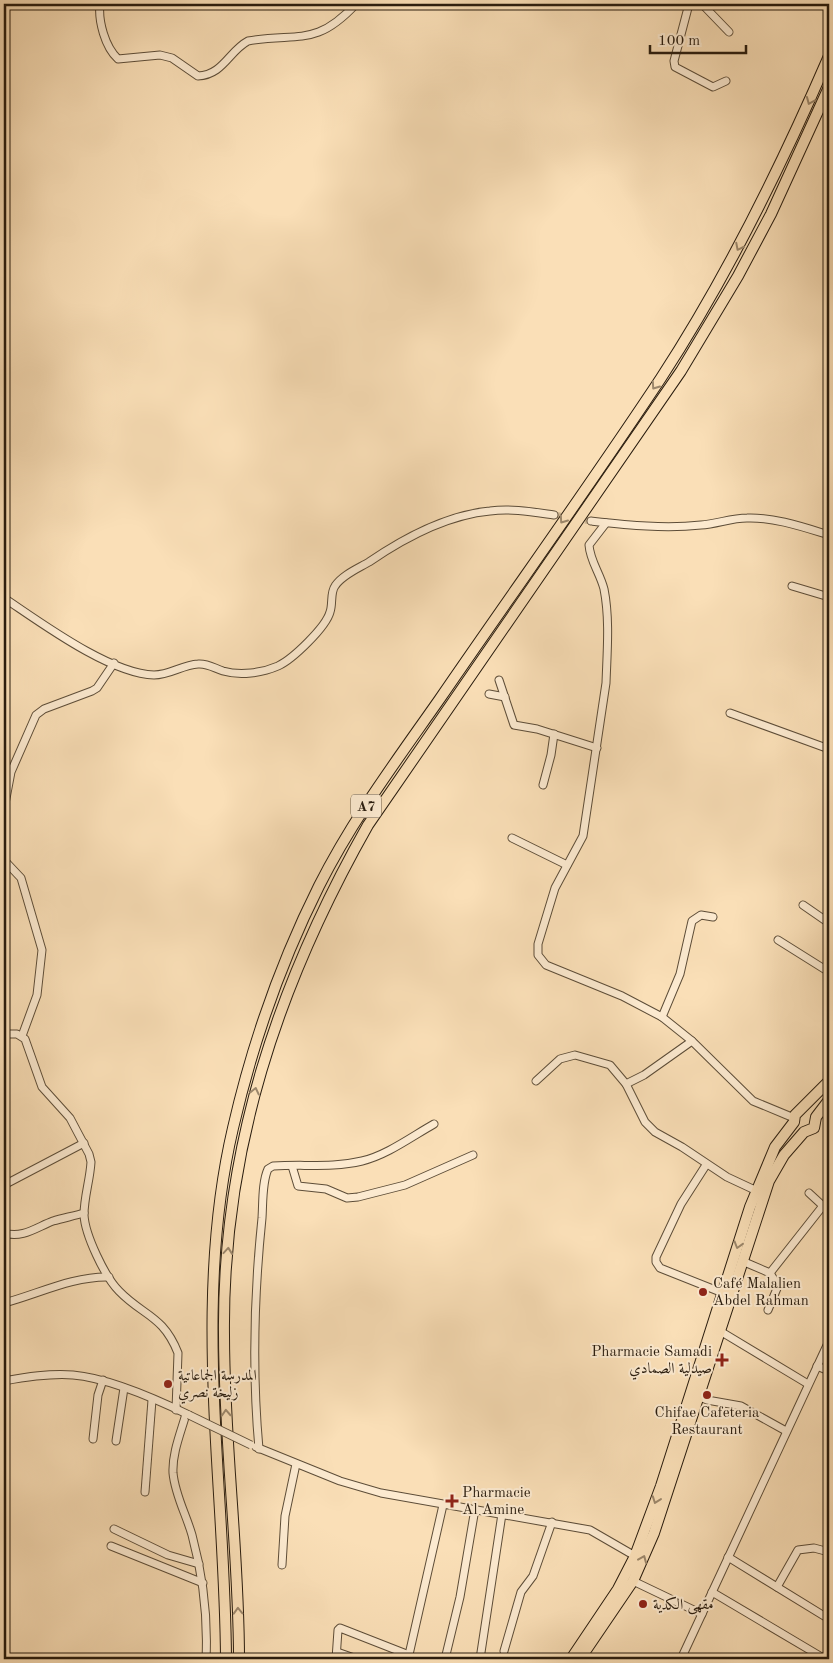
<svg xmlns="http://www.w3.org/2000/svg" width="833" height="1663" font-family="'Old Standard TT',Amiri,serif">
  <rect width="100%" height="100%" fill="#fadfb7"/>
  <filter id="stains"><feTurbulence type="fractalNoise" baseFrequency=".004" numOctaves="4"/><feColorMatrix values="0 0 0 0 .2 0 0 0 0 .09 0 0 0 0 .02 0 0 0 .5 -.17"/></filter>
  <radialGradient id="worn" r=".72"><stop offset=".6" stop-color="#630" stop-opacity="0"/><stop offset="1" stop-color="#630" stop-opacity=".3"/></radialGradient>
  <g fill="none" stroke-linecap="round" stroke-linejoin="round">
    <path stroke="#d0b895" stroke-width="7" stroke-dasharray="7 3.5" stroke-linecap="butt" d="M554,515L591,521"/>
    <defs>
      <g id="minor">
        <path d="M100,4C98,21 105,47 118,59L160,55L172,58L198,76C223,75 229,51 248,41C298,32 315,48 356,4"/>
        <path d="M689,4L674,61L675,67L713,87L726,81"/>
        <path d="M702,4L729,32"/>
        <path d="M591,521C628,525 664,529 701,525C717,524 731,518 747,518C774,517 803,527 829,535"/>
        <path d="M606,523L589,545C590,561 600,573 604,589C610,619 607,653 606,683L583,836L555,888L538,944V955L546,965L622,996L662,1017L692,1041L753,1101L794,1118"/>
        <path d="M792,586L829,597"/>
        <path d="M4,598C40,622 110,674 154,675C170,675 182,665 198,664C207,663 214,668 223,671C240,676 262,673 278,666C293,659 326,627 330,612C333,604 330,593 335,586C342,575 359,568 369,562C404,538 447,515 490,511C511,508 533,512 554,515"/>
        <path d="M499,680L514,725L537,729L597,748"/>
        <path d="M489,694L505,697"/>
        <path d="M730,713L829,749"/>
        <path d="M543,785L551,755L554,734"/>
        <path d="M4,809L11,772L36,715L44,709L92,691L97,688L114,663"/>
        <path d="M512,838L567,865"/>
        <path d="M4,860L21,878L42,950L37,995L22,1036"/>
        <path d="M803,905L829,923"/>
        <path d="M778,940L829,972"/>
        <path d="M662,1017L680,974L692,921L701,915L713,917"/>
        <path d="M4,1034H17L25,1039L42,1087L70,1118L89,1154L91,1162C90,1180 84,1197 84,1215C85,1235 105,1277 119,1291C143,1316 163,1315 178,1353L176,1410"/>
        <path d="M536,1081L560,1059L575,1055L610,1065L626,1084L644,1075L692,1041"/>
        <path d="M626,1084L645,1122L655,1132L682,1147L727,1177L757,1191"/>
        <path d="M706,1165L681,1204L656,1257V1262L660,1268L723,1293"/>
        <path d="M292,1166L298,1186L326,1189L347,1198L358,1197L405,1185L473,1155"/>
        <path d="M4,1185L84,1143"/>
        <path d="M4,1233C22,1239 37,1227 53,1221C63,1218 74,1216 84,1213"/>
        <path d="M742,1261L770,1273L822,1207V1205L809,1193"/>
        <path d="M4,1303C38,1294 73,1276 109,1277"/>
        <path d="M768,1310L778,1286L770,1273"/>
        <path d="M720,1331L808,1384"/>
        <path d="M817,1366L829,1371"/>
        <path d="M4,1381C26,1377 50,1373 73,1375C109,1378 156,1399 189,1415"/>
        <path d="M698,1396L707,1400L741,1406L786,1431"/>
        <path d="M186,1414C181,1432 172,1453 173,1473C175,1495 186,1514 192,1535C203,1576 208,1617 206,1659"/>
        <path d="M93,1439L98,1395L103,1380"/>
        <path d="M116,1441L124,1388"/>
        <path d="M256,1447L340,1481L381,1493L590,1530L635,1556"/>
        <path d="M259,1449C252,1372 254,1295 262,1218C263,1203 262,1182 268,1169L273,1166C303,1164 332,1168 362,1161C387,1155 411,1137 434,1124"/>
        <path d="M145,1492L152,1400"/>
        <path d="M114,1529L168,1555L199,1564"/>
        <path d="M111,1546L203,1583"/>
        <path d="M728,1557L829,1619"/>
        <path d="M282,1565L285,1516L296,1464"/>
        <path d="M633,1581L702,1614"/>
        <path d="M777,1587L798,1550L814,1548L829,1552"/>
        <path d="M712,1592L825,1659"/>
        <path d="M504,1651L521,1592L533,1576L552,1522"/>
        <path d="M337,1652L357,1659"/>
        <path d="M336,1659L338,1630L340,1628L409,1655"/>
        <path d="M408,1659L443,1505"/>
        <path d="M445,1659L460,1597L475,1509"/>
        <path d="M480,1659L502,1514"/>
        <path d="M681,1659L829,1341"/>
      </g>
      <g id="highway">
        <path d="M226,1659C225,1483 192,1303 233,1128C252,1045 281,962 319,886C352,820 397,760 439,700C513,592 589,487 661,378C727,277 781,167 829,56"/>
        <path d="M239,1659C239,1551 224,1443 224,1335C222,1150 278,984 368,825L681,371L738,276L771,214L829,87"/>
        <path d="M571,1659L618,1589L635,1556L661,1486L750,1207L775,1147L794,1122L795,1115L829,1081"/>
        <path d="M580,1659L633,1581L654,1533L769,1181L784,1155L804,1132L814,1128L816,1117L829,1100"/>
      </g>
    </defs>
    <use href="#minor" stroke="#5d4d38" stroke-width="9"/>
    <use href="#highway" stroke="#291c0e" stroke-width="12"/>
    <use href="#minor" stroke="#fcead0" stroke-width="7"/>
    <use href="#highway" stroke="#fadfb7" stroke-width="10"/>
    <defs>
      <path id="minor-bridge" d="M189,1415L251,1445"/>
    </defs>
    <use href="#minor-bridge" stroke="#5d4d38" stroke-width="9" stroke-linecap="butt"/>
    <use href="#minor-bridge" stroke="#fcead0" stroke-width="7"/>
  </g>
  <defs><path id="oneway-chevron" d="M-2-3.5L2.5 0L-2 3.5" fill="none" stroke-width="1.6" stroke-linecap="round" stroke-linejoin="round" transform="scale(1.25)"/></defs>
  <g stroke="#9c876b">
    <use href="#oneway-chevron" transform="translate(810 101) rotate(113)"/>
    <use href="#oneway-chevron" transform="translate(739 247) rotate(117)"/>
    <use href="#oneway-chevron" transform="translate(655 386) rotate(125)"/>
    <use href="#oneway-chevron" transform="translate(563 520) rotate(125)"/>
    <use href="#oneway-chevron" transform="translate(255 1091) rotate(-77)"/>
    <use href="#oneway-chevron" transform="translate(738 1245) rotate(107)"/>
    <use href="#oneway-chevron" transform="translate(228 1251) rotate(-85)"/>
    <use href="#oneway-chevron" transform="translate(226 1413) rotate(-93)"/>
    <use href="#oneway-chevron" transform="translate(656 1500) rotate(110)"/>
    <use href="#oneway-chevron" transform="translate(643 1559) rotate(-67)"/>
    <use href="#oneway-chevron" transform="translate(238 1611) rotate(-92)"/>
  </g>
  <g fill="#8f2418" stroke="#fcead0" stroke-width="2">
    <circle cx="703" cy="1292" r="5"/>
    <path d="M719.5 1352.5h5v5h5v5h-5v5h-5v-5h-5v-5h5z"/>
    <circle cx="168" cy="1384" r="5"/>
    <circle cx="707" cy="1395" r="5"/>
    <path d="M449.5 1493.5h5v5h5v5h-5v5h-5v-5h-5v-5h5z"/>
    <circle cx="643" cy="1604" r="5"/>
  </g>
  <g text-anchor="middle" stroke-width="4" stroke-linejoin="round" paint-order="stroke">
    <rect fill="#fcead0" stroke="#685a48" stroke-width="1" x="351" y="794.5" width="30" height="23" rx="4"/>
    <g font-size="14" font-weight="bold" fill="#291c0e">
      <text x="366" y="811">A7</text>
    </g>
    <g font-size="15" fill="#291c0e" stroke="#fcead0" text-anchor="start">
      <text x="713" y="1288">Café Malalien<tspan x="713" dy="17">Abdel Rahman</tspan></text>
      <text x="712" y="1356" text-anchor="end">Pharmacie Samadi<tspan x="712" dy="17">صيدلية الصمادي</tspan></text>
      <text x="178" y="1380">المدرسة الجماعاتية<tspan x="178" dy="17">زليخة نصري</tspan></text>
      <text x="707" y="1417" text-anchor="middle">Chifae Cafeteria<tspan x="707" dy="17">Restaurant</tspan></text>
      <text x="462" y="1497">Pharmacie<tspan x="462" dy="17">Al Amine</tspan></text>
      <text x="653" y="1609">مقهى الكدية</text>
    </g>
  </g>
  <rect width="833" height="1663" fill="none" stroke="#fadfb7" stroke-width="20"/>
  <rect x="5" y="5" width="823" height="1653" fill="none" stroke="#291c0e" stroke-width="2.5"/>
  <rect x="10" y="10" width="813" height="1643" fill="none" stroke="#291c0e"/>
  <path d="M650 45v8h96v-8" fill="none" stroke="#291c0e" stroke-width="2.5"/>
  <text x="658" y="45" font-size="15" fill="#291c0e" stroke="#fcead0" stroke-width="4" paint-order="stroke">100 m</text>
  <rect width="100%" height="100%" filter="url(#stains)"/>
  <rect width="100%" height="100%" fill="url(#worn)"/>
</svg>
